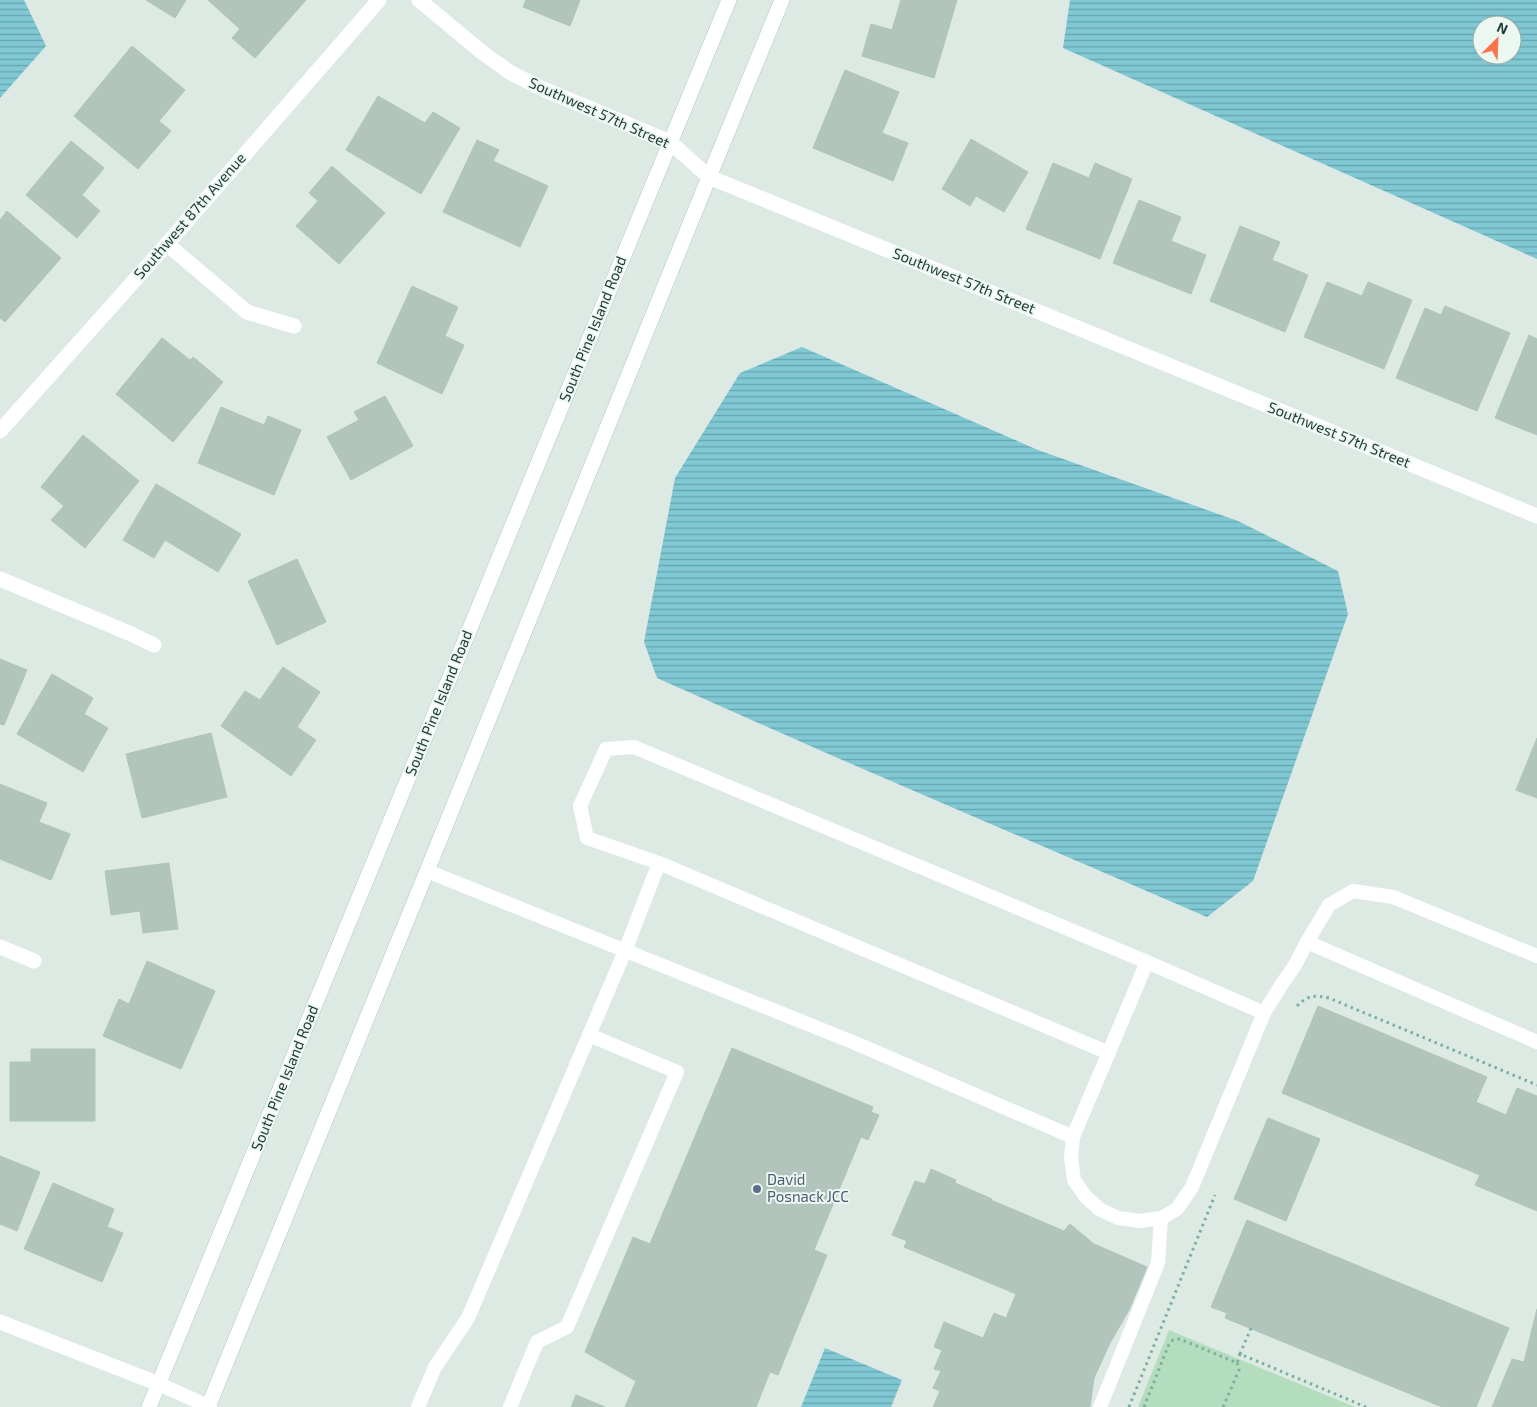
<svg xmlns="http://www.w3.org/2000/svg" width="1537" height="1407" font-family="'Exo 2',sans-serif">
  <defs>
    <pattern id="water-rules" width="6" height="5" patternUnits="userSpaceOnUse" patternTransform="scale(1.25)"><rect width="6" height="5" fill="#80c8d3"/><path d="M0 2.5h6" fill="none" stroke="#68a3ac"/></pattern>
  </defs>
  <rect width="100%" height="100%" fill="#ddeae4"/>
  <path fill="#b4ddbe" d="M1169,1330L1355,1407H1138Z"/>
  <g fill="url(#water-rules)" fill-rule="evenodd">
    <path d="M0,0H24L46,46L0,98Z"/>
    <path d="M1070,0H1537V259L1063,48ZM1482,25H1512V55H1482Z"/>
    <path d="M802,347L1038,450L1238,521L1338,571L1348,614L1253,881L1207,917L833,756L657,678L644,642L675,478L740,373Z"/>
    <path d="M825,1348L902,1380L891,1407H801Z"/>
  </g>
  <g fill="#b2c5bd" stroke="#afc4bb">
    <path d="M146,0H186L175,18Z"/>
    <path d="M208,0H306L255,58L232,38L240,29Z"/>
    <path d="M526,0H580L570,26L523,7Z"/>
    <path d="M901,0H957L934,78L862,56L871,24L892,30Z"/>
    <path d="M132,46L185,90L159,121L171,131L138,169L74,116Z"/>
    <path d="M845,70L899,92L882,133L908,143L893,181L813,148Z"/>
    <path d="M378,96L425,123L433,112L460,128L421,194L346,150Z"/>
    <path d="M971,139L1028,172L1004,212L976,196L970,206L942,189Z"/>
    <path d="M477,140L499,150L493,161L548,186L520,247L443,212Z"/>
    <path d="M71,141L104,168L82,195L100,211L77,238L26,195Z"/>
    <path d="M1053,163L1089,178L1095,163L1132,179L1100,259L1026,229Z"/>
    <path d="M332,166L385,213L339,264L296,226L318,201L309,193Z"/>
    <path d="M1139,200L1181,217L1171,241L1206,255L1191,294L1113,263Z"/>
    <path d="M7,211L61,258L5,322L0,318V220Z"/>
    <path d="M1240,226L1280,242L1272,260L1308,275L1285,332L1210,301Z"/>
    <path d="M1327,282L1362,296L1368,282L1412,300L1384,369L1304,337Z"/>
    <path d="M412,286L458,307L445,336L464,345L442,394L377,363Z"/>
    <path d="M1445,306L1510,333L1477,411L1396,378L1425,308L1441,315Z"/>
    <path d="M1529,335L1537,339V435L1495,418Z"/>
    <path d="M162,338L190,360L193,357L223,382L173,442L116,394Z"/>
    <path d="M385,396L413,446L351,480L327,437L359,420L354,412Z"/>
    <path d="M221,407L264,425L268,416L301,430L274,495L198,463Z"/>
    <path d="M83,435L139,481L85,548L51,520L64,506L41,487Z"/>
    <path d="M156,484L241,534L218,572L165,540L154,558L123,540Z"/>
    <path d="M297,559L326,622L277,645L248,581Z"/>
    <path d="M0,659L27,670L4,725L0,724Z"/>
    <path d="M283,667L320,692L297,727L316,740L291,776L221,726L245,691L260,700Z"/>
    <path d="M52,674L93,698L84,714L108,728L83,772L17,734Z"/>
    <path d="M211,733L227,797L142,818L126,754Z"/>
    <path d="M1537,738V798L1516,790Z"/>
    <path d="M0,784L47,803L39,822L70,834L51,880L0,859Z"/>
    <path d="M169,863L178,929L143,933L140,911L111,915L105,871Z"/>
    <path d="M147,961L215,991L181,1069L103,1036L119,999L129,1004Z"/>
    <path d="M1318,1006L1487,1077L1476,1102L1506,1115L1517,1088L1537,1096V1211L1475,1185L1480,1175L1282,1093Z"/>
    <path d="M732,1048L873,1107L871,1112L879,1115L868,1140L861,1137L814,1250L827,1255L778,1375L770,1372L756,1407H625L636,1381L585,1352L633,1237L650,1244Z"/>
    <path d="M31,1049H95V1121H10V1062H31Z"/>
    <path d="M1268,1118L1320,1139L1286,1221L1234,1199Z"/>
    <path d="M0,1156L40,1172L17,1231L0,1224Z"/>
    <path d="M931,1169L956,1180L955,1183L992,1199L991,1200L1064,1231L1070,1224L1094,1244L1147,1267L1129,1310L1110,1343L1094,1378L1090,1407H933L940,1391L933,1388L941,1371L934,1369L942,1350L934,1347L944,1322L983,1338L994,1313L1006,1318L1016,1294L904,1247L907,1241L892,1235L915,1181L925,1184Z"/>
    <path d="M53,1183L114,1209L107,1227L123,1233L102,1282L24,1249Z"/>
    <path d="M1247,1220L1509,1328L1476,1407H1442L1225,1318L1227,1313L1211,1307Z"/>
    <path d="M1537,1309V1407H1492L1512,1359L1524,1362Z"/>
    <path d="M576,1395L605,1407H571Z"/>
  </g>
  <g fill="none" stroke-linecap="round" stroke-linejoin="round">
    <defs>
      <g id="secondary">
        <path d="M149,1407L729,0"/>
        <path d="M208,1407L427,871L709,177L782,0"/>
      </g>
    </defs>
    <use href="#secondary" stroke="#afcac0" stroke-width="16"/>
    <g stroke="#7baf9e" stroke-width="3" stroke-dasharray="2.5 4" stroke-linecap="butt">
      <path d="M1297,1006C1308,995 1314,995 1329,998L1537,1085"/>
      <path d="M1251,1328L1240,1354L1366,1407"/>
      <path d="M1129,1407L1215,1195"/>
      <path d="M1144,1407L1169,1344L1173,1340L1180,1339L1237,1363L1240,1354"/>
      <path d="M1223,1407L1239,1370V1367L1237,1363"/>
    </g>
    <g stroke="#fff" stroke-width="14">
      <path d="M427,871L855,1043L1073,1137"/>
      <path d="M1307,942L1537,1042"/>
      <path d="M1147,962L1073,1137L1071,1158L1074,1180L1085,1196L1099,1209L1118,1218L1140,1221L1161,1218L1177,1209L1192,1187L1264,1013L1280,987L1295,965L1307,942L1329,905L1353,891L1393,897L1537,956"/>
      <path d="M1109,1053L659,863L587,838L580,806L606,749L634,747L1147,962L1264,1013"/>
      <path d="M159,1384L210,1407"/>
      <path d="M418,1407L435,1367L468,1318L625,951L659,863"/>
      <path d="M510,1407L537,1342L567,1327L677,1072L589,1035"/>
      <path d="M1100,1407L1158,1263L1161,1218"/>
    </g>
    <g stroke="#fff" stroke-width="15">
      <path d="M419,0L483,53L511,73L543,89L670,142L709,177L1537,516"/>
      <path d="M167,244L247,312L294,326"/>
      <path d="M0,431L167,244L379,0"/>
      <path d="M0,579L129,633L154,645"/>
      <path d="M0,947L34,961"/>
      <path d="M0,1322L159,1384"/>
    </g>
    <use href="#secondary" stroke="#fff" stroke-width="15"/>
  </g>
  <circle fill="#5c6f8a" stroke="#edf7f2" stroke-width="2" cx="757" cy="1189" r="5"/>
  <g text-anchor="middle" stroke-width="4" stroke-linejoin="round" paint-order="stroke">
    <g font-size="15" fill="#1e3a32" stroke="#edf7f2">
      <text transform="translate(599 113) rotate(24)" y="5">Southwest 57th Street</text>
      <text transform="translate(190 216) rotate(-49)" y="5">Southwest 87th Avenue</text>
      <text transform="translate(964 281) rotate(22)" y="5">Southwest 57th Street</text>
      <text transform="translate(593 329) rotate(-68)" y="5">South Pine Island Road</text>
      <text transform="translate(1339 435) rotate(22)" y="5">Southwest 57th Street</text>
      <text transform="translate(439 703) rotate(-68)" y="5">South Pine Island Road</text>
      <text transform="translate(285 1078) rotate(-68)" y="5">South Pine Island Road</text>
    </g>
    <g font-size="15" fill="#4e5e75" stroke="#edf7f2" text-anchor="start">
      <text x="767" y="1185">David<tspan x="767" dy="17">Posnack JCC</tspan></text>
    </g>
  </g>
  <g transform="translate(1497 40) rotate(24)"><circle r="24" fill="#edf7f2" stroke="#9aaba5"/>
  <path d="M0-4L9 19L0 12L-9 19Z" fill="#fa734a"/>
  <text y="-8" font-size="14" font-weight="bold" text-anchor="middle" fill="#1e3a32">N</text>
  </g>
</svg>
